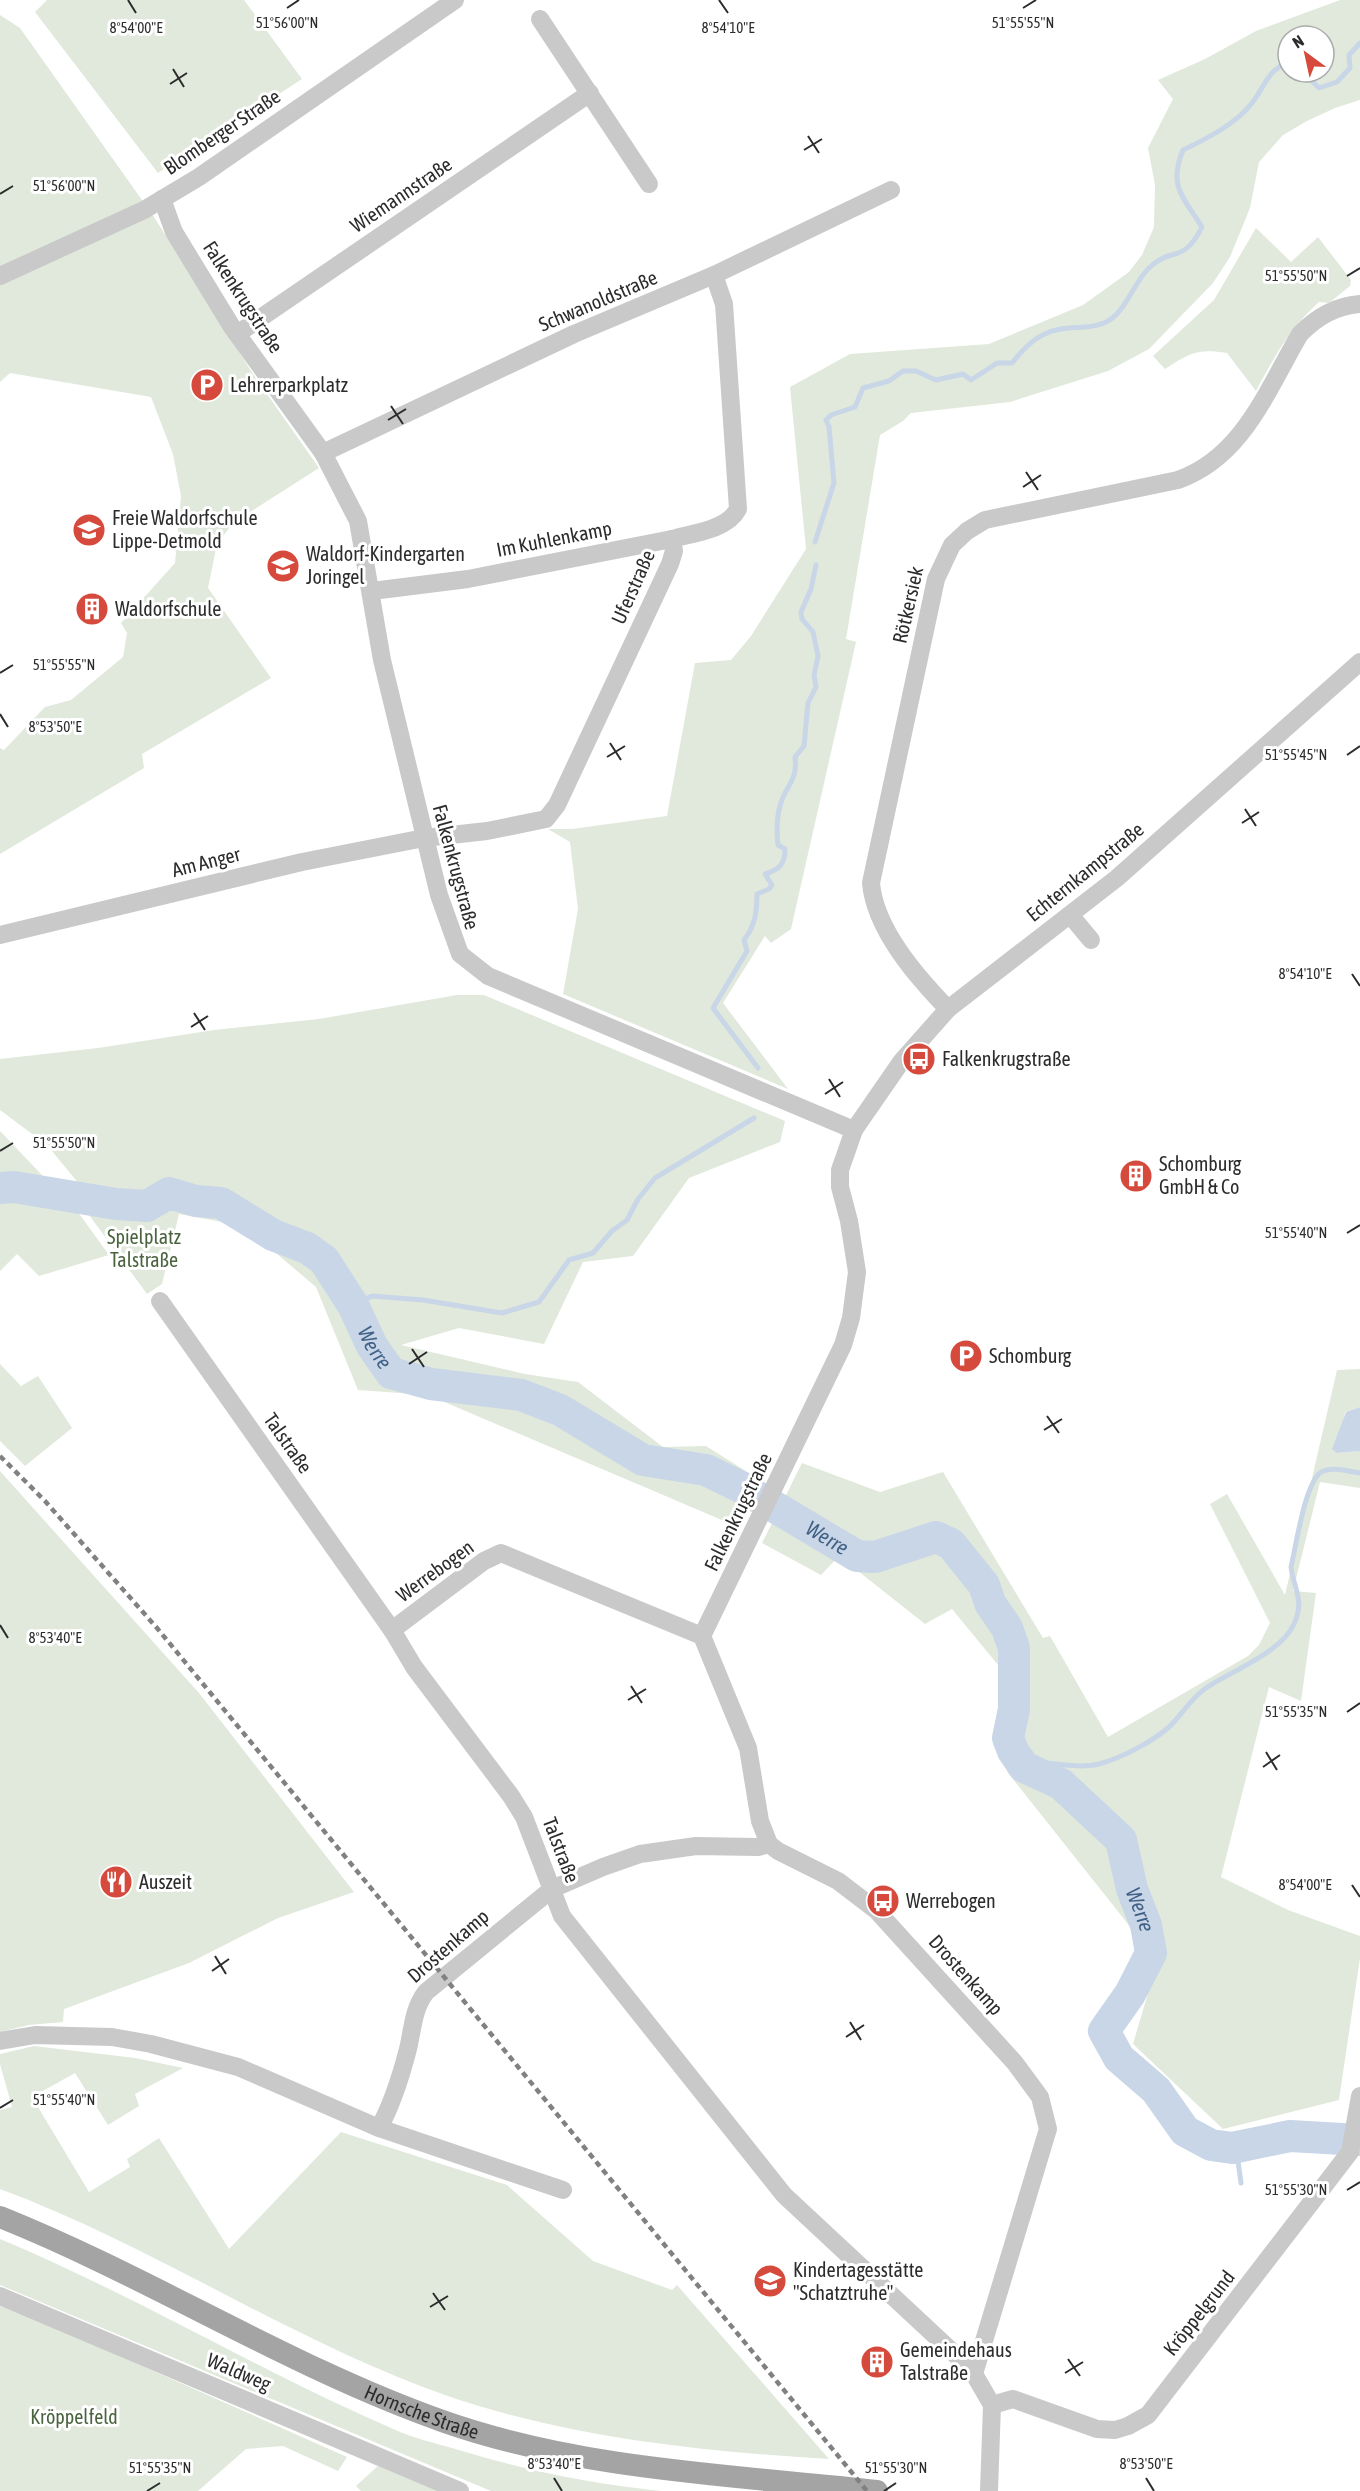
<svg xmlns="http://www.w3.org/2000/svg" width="1360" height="2491" font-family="'Asap Condensed',sans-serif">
  <rect width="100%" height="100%" fill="#fff"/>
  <g fill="#e0e9db" fill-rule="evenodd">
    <path d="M47,0H244L302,79L158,173L35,12Z"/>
    <path d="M1340,0H1360V100L1335,108L1307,121L1283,135L1259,162L1250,208L1230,257L1213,283L1149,349L1108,371L1010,402L911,413L903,421L880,435L846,639L856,642L791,929L771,943L765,936L723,1003L788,1089L563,994L578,909L570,842L548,829H572L667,816L695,663L731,660L751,636L806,549L790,387L850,354L989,344L1083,305L1129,272L1142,255L1154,227L1155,185L1148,148L1173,99L1158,80L1205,59L1256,31ZM1288,36H1324V72H1288Z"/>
    <path d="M0,15L20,28L154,217L253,374L319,468L233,523L217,544L208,588L271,678L142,754L144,768L0,854V748L4,750L45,707L71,700L123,657L127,633L121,623L175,563L181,496L173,454L151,397L10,373L0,382Z"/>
    <path d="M1256,228L1291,262L1318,237L1351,280L1350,286L1329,303L1319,302C1290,328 1274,357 1256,391L1227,353C1198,348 1189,353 1165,369L1153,356L1214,300Z"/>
    <path d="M457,995H484L785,1121L780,1142L689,1178L633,1256L583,1262L544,1344L459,1328L401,1345L525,1374L578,1382L663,1447L706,1446L760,1480L736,1526L428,1395L358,1390L316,1287L244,1226L179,1214L162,1284L147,1294L81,1204L159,1219L130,1201L84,1190L47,1145L0,1110V1059L98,1048L214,1030L319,1019Z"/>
    <path d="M0,1131L80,1215L109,1255L39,1276L17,1254L0,1271Z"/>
    <path d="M0,1364L21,1386L38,1376L72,1428L25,1466L0,1441Z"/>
    <path d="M1360,1369V1407L1345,1412L1337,1453L1360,1451V1488L1320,1482L1293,1591L1316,1593L1301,1701L1269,1687L1221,1877L1288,1910L1360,1936V1958L1339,2100L1223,2129L1133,2044L1159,1956L1158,1914L1151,1953L1008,1773L994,1736L1003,1671L952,1609L925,1624L839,1556L821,1575L762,1543L802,1463L880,1492L943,1472L1043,1638L1050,1636L1108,1737L1248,1656L1259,1645L1270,1623L1210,1504L1227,1494L1285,1595L1337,1370Z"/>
    <path d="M0,1471L199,1693L354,1892L278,1918L189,1963L64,2009L63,2022L29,2025L0,2032Z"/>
    <path d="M34,2046L135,2058L183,2068L135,2094L139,2106L108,2125L75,2073L32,2097L89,2192L130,2167L127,2159L159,2138L229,2249L341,2132L507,2185L593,2261L672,2290L677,2285L829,2459C700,2451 569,2438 445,2395C291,2341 154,2246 0,2189V2110L12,2107L0,2064V2054Z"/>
    <path d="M0,2239C137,2296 264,2374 400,2432C417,2439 435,2443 452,2448C520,2469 590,2484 661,2491H491L0,2285Z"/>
    <path d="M0,2306L43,2322L347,2457L338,2471L283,2446L246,2449L198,2491H0Z"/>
    <path d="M378,2466L438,2491H361L356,2486Z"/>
  </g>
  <path fill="#c8d6e7" d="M1360,1407V1451L1337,1453L1332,1449L1346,1412Z"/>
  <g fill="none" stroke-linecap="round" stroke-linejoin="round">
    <g stroke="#c8d6e7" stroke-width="5">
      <path d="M1303,72L1319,88L1337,82L1350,68L1349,55L1360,43"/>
      <path d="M815,542L834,483L829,427L826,420L831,415L855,407L863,388L889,381L903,371H916L936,380L963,374L971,380L997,363H1012C1028,343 1042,330 1068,328C1081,327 1092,328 1104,323C1126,314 1133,282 1150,267C1172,246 1183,265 1202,227C1183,197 1168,186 1183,150C1206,139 1236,124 1252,103C1266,85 1266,72 1288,62"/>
      <path d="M758,1068L713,1008L747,951L744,940C755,926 757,912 757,894L769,889L772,885L765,874C779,870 785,864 785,849L778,845C776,828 777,808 785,793C793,779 797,773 795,757L804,746L808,703L816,687L814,675L818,656L813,632L802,619L801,612L811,589L816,565"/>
      <path d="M353,1305L372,1296L423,1300L502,1313L539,1302L569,1260L593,1253L612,1231L627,1220L638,1199L655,1178L754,1118"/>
      <path d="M1021,1762C1045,1760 1075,1770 1099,1764C1121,1758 1150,1743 1168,1728C1181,1716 1191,1698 1206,1688C1231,1671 1281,1653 1294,1624C1305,1600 1294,1590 1291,1567C1296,1547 1305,1479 1323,1471C1335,1467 1348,1471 1360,1473"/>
      <path d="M1236,2147L1241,2183"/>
    </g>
    <path stroke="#c8d6e7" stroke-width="32" id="s1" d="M0,1188L14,1187L116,1204L147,1206L169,1193L196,1201L221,1203L273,1235L307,1248L324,1260L353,1305L372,1346L391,1373L431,1384L521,1395L560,1410L643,1460L706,1470L743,1488L857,1556L875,1557L936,1537L951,1544L984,1585L990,1603L1007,1628L1014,1648V1709L1008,1738L1013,1751L1024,1767L1061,1784L1121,1840L1132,1889L1146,1925L1151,1953L1130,1994L1104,2031L1119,2058L1156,2090L1185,2131L1211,2145L1232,2148L1290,2136L1360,2140"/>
    <g stroke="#c9c9c9" stroke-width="18">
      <path d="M540,19L649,184"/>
      <path d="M162,199L174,232L232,327L323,453L358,521L382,660L439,895L460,954L488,976L854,1130"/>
      <path d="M0,276L144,210L199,177L455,0"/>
      <path d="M237,334L590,93"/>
      <path d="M323,453L574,334L714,275L891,190"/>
      <path d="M372,591L468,579L672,539"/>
      <path d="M1071,916L1091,940"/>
      <path d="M0,935L302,862L424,838L487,831L546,819L557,805L670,564L674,551L672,539C693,533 727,530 738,509L724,304L714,275"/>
      <path d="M948,1009C916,976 875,929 871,883L936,579L952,545L967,531L985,520L1178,480C1243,457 1267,390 1300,334C1317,317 1335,306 1360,304"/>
      <path d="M160,1301L392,1630L414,1667L511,1796L524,1817L562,1916L784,2195L959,2358L976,2362"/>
      <path d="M392,1630L484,1561L501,1553L702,1636L748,1748L760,1821L769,1844L778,1851L838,1881L876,1910L1015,2063L1040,2097L1048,2129L974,2374L992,2405L989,2491"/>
      <path d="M702,1636L843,1345L851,1318L857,1272L849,1221L840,1187V1170L854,1130L901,1062L948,1009L1117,878L1360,662"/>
      <path d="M0,2041L35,2035L112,2037L151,2044L238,2067L379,2128C393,2103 401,2076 408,2049C413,2028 413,2009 426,1992L552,1889L603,1867L640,1854L696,1846L758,1847L769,1844"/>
      <path d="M379,2128L563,2190"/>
      <path d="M0,2296L460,2491"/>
      <path d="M992,2405L1013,2399L1097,2429L1115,2430L1128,2426L1148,2415L1350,2152L1360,2096"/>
    </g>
    <path stroke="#a4a4a4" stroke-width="22" id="s2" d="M0,2217C152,2278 291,2368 445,2422C583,2470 733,2475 877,2491"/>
    <path stroke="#818181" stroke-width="4.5" stroke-dasharray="6 4.5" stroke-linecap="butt" d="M0,1456L45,1501L157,1628L867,2491"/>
  </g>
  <path fill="none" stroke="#2c2c2c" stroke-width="2" d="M128,0L136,13M719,0L728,13M287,8L299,0M1023,8L1036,0M173,69L184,87M170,84L187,73M808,136L819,153M804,150L822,139M0,194L13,186M1347,276L1360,268M391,406L403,424M388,420L406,409M1026,472L1038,490M1023,487L1041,475M0,673L13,665M0,714L8,727M610,743L621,760M1347,755L1360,746M607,757L625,746M1245,809L1256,826M1242,823L1259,812M1352,974L1360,986M194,1013L205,1030M191,1027L208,1016M829,1079L840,1097M825,1094L843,1082M0,1151L13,1143M1347,1233L1360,1225M412,1349L424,1367M409,1364L427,1352M1047,1416L1059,1433M1044,1430L1062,1419M0,1625L8,1638M631,1686L642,1703M628,1700L646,1689M1347,1712L1360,1703M1266,1752L1277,1770M1263,1767L1280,1755M1352,1885L1360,1897M215,1956L226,1974M212,1971L229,1959M850,2022L861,2040M846,2037L864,2025M0,2108L13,2100M1347,2190L1360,2182M433,2293L445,2310M430,2307L448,2296M1068,2359L1080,2376M1065,2373L1083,2362M554,2478L562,2491M1146,2478L1154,2491M147,2491L160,2483M884,2491L896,2483"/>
  <defs>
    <symbol id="parking-disc" viewBox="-11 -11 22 22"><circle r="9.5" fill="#d54a3c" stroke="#fff"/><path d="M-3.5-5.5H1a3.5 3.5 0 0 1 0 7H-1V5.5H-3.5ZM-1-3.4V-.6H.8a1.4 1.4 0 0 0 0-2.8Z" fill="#fff"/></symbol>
    <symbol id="school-disc" viewBox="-11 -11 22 22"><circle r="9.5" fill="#d54a3c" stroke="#fff"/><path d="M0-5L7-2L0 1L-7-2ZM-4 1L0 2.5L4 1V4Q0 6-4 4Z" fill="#fff"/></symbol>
    <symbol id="building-disc" viewBox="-11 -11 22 22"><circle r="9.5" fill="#d54a3c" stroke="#fff"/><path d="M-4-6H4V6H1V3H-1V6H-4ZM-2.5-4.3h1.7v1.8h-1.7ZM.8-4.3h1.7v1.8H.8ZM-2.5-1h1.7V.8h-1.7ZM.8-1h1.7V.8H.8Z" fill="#fff"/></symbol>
    <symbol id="bus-disc" viewBox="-11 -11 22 22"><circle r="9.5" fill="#d54a3c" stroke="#fff"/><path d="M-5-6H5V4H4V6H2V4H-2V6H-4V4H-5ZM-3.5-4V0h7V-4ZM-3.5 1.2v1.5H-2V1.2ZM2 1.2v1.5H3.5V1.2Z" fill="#fff"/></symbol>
    <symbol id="restaurant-disc" viewBox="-11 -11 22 22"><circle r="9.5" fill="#d54a3c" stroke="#fff"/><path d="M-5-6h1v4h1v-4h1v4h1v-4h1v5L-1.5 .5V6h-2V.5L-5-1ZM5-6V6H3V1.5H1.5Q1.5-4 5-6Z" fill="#fff"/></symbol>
  </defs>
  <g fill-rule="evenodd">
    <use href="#parking-disc" x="188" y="366" width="38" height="38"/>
    <use href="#school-disc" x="70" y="511" width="38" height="38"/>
    <use href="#school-disc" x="264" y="547" width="38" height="38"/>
    <use href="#building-disc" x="73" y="590" width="38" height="38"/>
    <use href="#bus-disc" x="900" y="1040" width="38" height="38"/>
    <use href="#building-disc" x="1117" y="1157" width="38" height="38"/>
    <use href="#parking-disc" x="947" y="1337" width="38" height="38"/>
    <use href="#restaurant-disc" x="97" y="1863" width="38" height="38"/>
    <use href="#bus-disc" x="864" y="1882" width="38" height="38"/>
    <use href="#school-disc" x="751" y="2262" width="38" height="38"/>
    <use href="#building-disc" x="858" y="2343" width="38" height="38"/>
  </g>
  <g text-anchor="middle" stroke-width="6" stroke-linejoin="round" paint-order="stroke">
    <g font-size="20" fill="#2c2c2c" stroke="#fff">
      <text transform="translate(222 132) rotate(-34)" y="7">Blomberger Straße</text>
      <text transform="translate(401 195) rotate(-34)" y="7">Wiemannstraße</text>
      <text transform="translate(243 297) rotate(57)" y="7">Falkenkrugstraße</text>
      <text transform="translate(598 301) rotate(-23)" y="7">Schwanoldstraße</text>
      <text transform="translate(554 539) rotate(-11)" y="7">Im Kuhlenkamp</text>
      <text transform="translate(633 587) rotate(-66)" y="7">Uferstraße</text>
      <text transform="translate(908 605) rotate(-77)" y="7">Rötkersiek</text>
      <text transform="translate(206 862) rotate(-14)" y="7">Am Anger</text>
      <text transform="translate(456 867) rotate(75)" y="7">Falkenkrugstraße</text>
      <text transform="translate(1085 872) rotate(-39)" y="7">Echternkampstraße</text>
      <text transform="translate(288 1443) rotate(55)" y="7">Talstraße</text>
      <text transform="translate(738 1512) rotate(-64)" y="7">Falkenkrugstraße</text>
      <text transform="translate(435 1571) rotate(-36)" y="7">Werrebogen</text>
      <text transform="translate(561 1850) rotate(69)" y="7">Talstraße</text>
      <text transform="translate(448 1946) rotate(-41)" y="7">Drostenkamp</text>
      <text transform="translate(966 1975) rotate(48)" y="7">Drostenkamp</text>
      <text transform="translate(1199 2313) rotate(-52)" y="7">Kröppelgrund</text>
      <text transform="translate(239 2372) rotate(23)" y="7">Waldweg</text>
      <text dy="7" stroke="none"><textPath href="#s2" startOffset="465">Hornsche Straße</textPath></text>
    </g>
    <g font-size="20" fill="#2c2c2c" stroke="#fff" text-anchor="start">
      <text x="230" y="392">Lehrerparkplatz</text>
      <text x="112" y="525">Freie Waldorfschule<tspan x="112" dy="23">Lippe-Detmold</tspan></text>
      <text x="306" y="561">Waldorf-Kindergarten<tspan x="306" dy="23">Joringel</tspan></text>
      <text x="115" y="616">Waldorfschule</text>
      <text x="942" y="1066">Falkenkrugstraße</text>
      <text x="1159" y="1171">Schomburg<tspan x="1159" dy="23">GmbH &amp; Co</tspan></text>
      <text x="989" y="1363">Schomburg</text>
      <text x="139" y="1889">Auszeit</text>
      <text x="906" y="1908">Werrebogen</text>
      <text x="793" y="2277">Kindertagesstätte<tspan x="793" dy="23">"Schatztruhe"</tspan></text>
      <text x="900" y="2357">Gemeindehaus<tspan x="900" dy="23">Talstraße</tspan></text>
    </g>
    <g font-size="20" fill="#49643e" stroke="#fff">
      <text x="144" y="1244">Spielplatz<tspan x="144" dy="23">Talstraße</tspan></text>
      <text x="74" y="2424">Kröppelfeld</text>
    </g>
    <g font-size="21" font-style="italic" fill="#426187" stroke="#fff">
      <text dy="7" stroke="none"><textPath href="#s1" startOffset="447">Werre</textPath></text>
      <text dy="7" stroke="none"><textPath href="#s1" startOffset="951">Werre</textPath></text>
      <text dy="7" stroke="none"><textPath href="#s1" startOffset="1527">Werre</textPath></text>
    </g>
  </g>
  <g font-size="15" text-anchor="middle" fill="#2c2c2c" stroke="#fff" stroke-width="6" stroke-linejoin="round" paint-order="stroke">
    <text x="287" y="28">51°56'00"N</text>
    <text x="1023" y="28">51°55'55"N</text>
    <text x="136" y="33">8°54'00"E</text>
    <text x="728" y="33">8°54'10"E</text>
    <text x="64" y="191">51°56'00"N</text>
    <text x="1296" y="281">51°55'50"N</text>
    <text x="64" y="670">51°55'55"N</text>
    <text x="55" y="732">8°53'50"E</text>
    <text x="1296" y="760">51°55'45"N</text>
    <text x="1305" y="979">8°54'10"E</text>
    <text x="64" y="1148">51°55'50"N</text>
    <text x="1296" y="1238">51°55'40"N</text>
    <text x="55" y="1643">8°53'40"E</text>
    <text x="1296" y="1717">51°55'35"N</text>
    <text x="1305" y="1890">8°54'00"E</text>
    <text x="64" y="2105">51°55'40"N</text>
    <text x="1296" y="2195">51°55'30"N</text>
    <text x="554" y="2469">8°53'40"E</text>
    <text x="1146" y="2469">8°53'50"E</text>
    <text x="160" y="2473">51°55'35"N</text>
    <text x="896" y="2473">51°55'30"N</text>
  </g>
  <g transform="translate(1306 54) rotate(327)"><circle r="28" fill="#ffffff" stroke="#ababab" stroke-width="1.5"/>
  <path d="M0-4.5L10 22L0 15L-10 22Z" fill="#d54a3c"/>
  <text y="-9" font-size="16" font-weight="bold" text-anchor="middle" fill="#2c2c2c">N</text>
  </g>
</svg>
